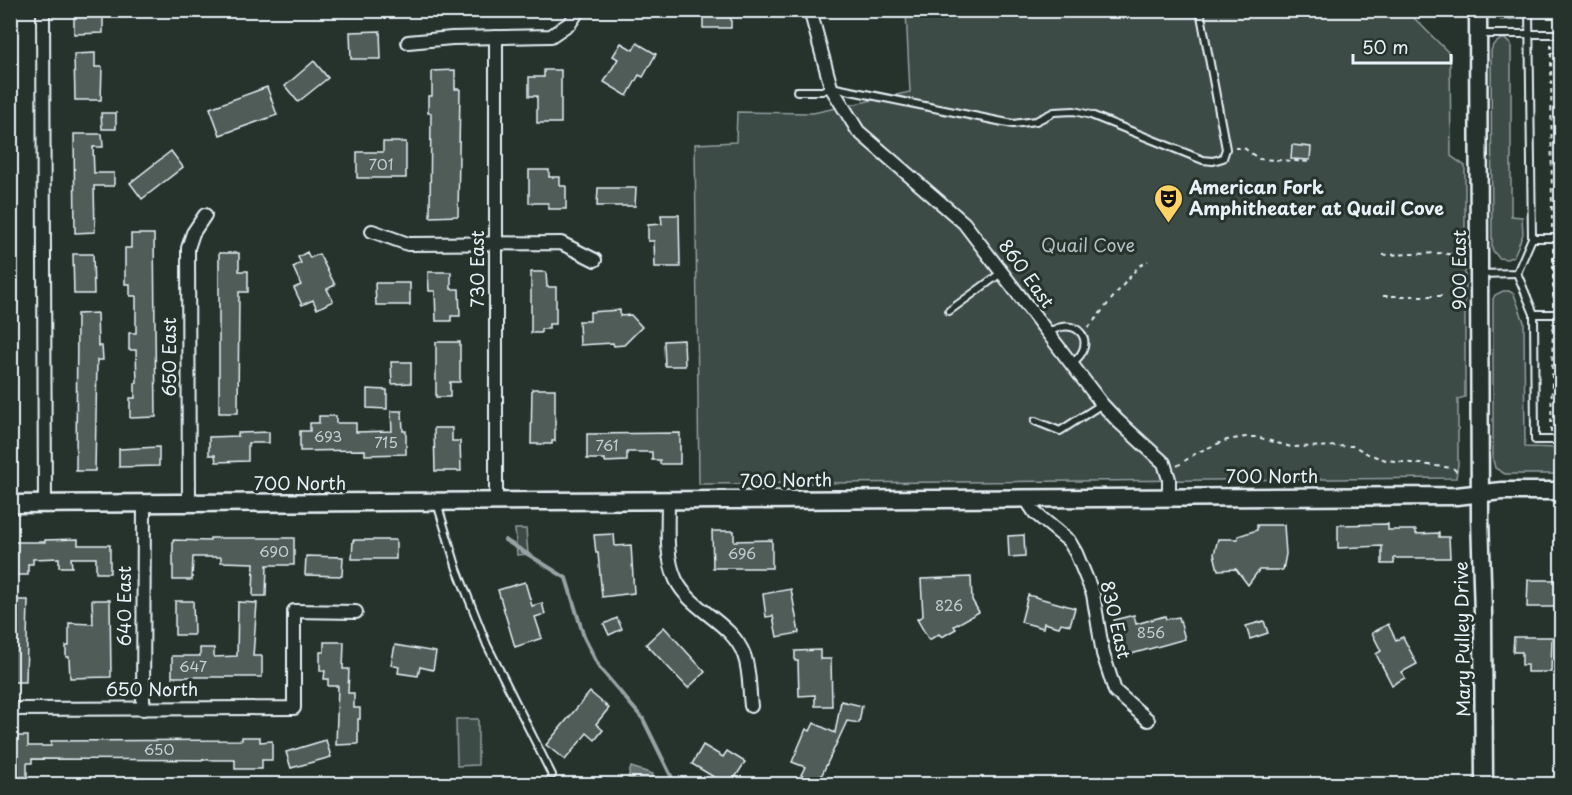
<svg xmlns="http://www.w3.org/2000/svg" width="1572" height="795" font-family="'Playpen Sans',sans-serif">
  <rect width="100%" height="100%" fill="#26332d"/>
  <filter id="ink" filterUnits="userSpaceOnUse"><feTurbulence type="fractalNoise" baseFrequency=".0167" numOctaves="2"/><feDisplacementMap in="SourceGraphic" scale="12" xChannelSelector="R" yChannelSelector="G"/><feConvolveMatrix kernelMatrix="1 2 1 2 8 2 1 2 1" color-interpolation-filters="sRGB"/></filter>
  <g filter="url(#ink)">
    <g fill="#3e4b47" stroke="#939ea0" stroke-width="1.5">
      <path d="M906,11H1407L1450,54L1451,156L1465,166V397L1458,399V464L1456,478L699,484L695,144L736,142L737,112L813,113L910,92Z"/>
      <path d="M1492,11H1523L1517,19L1501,20L1493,15Z"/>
      <path d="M1501,39H1505L1511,45V216L1522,217L1523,234L1514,256L1507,259L1499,258L1493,251L1492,247L1491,51L1493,45Z"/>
      <path d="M1555,248H1561V301H1554Z"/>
      <path d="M1503,291H1509L1514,294L1524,322L1525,447L1561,448V474H1505L1495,468L1493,460V299L1495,295Z"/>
      <path d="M515,529H526L528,554L517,555Z"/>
      <path d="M456,719H478V765L457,766Z"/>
    </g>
    <path fill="#636f6d" stroke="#98a3a5" stroke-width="1.5" d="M631,767L653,774L650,784L628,778Z"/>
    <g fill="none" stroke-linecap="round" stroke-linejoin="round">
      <path stroke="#98a3a5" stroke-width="4" d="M505,540L566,578L584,637L599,667L643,719L675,784"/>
    </g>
    <g fill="#505c59" stroke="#e8f1f8" stroke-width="1.5">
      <path d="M74,10L103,12V33L74,34Z"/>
      <rect x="703" y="10" width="28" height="18"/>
      <path d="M380,31L381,59H351L350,32Z"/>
      <path d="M621,43L633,50L637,43L656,54L643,77L639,75L627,96L604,82L618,59L613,56Z"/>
      <path d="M95,53V67H102L101,100H75L74,54Z"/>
      <path d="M314,61L328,78L298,102L285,86Z"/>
      <path d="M455,70V89H460L458,216L430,217L431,113H428V96H432V71Z"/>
      <path d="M544,70H561V123H537V96H529V77H544Z"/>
      <path d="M267,87L277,115L220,135L210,108Z"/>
      <path d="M101,113H116V129H102Z"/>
      <path d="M74,134H102L103,147H93L94,173H114V186H94L95,232L75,233Z"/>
      <path d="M383,142H406V178H357V152H383Z"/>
      <path d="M1292,145L1311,147L1310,160L1291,159Z"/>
      <path d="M171,151L183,167L142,199L130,183Z"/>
      <path d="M529,170H549V177H560V186H566V209H548V203H529Z"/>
      <path d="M598,188H636L635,206H597Z"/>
      <path d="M661,215H679L680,267H655L654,241H648V225L662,224Z"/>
      <path d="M131,234H154L156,417L130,418V398H135V383H137L136,350H129V333H136V296H130V284H125V248H131Z"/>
      <path d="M307,252L310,258L319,254L335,285L327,289L333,301L317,309L313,300L302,305L294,288L301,285L293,267L301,263L298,257Z"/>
      <path d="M219,253H239V271H248V292H239L238,413H219Z"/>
      <path d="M73,254H93L94,294H74Z"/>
      <path d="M428,272H451V289H459L460,316H451V321H436L435,291H429Z"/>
      <path d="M531,272H546L547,287H556V324H549V329H541V333H531Z"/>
      <path d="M375,283H410V305H376Z"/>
      <path d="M620,310V316L631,315L642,327L624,345L614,346L613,343L580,345L579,321H590V312Z"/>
      <path d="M97,313L98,346H102L103,360H97L95,471H76L77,314Z"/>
      <path d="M684,340L685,366H665L664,341Z"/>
      <path d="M436,342H460V382H450V397H436Z"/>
      <path d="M391,362H411V383L392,384Z"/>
      <path d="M367,389L387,390V409L367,408Z"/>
      <path d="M532,389H555V441H552V444H531Z"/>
      <path d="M391,411H402L403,431H406V454L365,455V450L300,451V431H310V423H319V416H336V423H356V432L392,431Z"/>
      <path d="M434,428H452V441H460L461,471H435Z"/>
      <path d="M269,432V443H248V461L216,462L215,455H209V437L238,436V433Z"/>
      <path d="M680,433V464H660V460H652V452H627V461L605,462V459H587V434Z"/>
      <path d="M159,447V466L119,467V449Z"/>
      <path d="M1388,524V530H1416V534L1439,533V537H1449L1450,558H1394V564H1382V546L1338,548V525Z"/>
      <path d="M1257,525H1284L1286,554L1283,570H1259L1248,585L1236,569L1218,570L1214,554L1218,539H1238V536L1257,530Z"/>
      <path d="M712,531H734V541L772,540V568H713Z"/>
      <path d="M614,534L615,546L631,545L634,593L602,597L598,553H596L594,535Z"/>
      <path d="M1024,535L1025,556L1009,557L1008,536Z"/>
      <path d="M210,538H294V565H267L266,596H253L254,563L221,562V557H193L192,580H173V540L210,541Z"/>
      <path d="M78,539V545H110V573H96V558H71L72,567H59V558L33,559V564H28V575H10V542H45V540Z"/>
      <path d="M353,540H396V559H352Z"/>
      <path d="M306,556L343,557L342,576L305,575Z"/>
      <path d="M971,577L972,600L979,612L954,626L956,629L942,637L939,634L929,640L917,619L923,616L921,579Z"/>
      <path d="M1528,580H1562V607H1527Z"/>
      <path d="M525,582L532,606L542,603L545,614L535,617L542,638L515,647L498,590Z"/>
      <path d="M791,589L799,633L777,637L773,616L766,617L763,594Z"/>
      <path d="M1028,595L1075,608L1070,625L1061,623L1059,627L1044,623L1043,628L1021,622Z"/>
      <path d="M10,600H28L26,682H10Z"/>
      <path d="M92,600H110L111,677L70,678L69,657H66V646H69V623L93,624Z"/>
      <path d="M175,601H193L194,635H175Z"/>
      <path d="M238,602L257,603L253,656H262V677H172V656H200V648H214V657L237,656Z"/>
      <path d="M1134,615L1136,624L1165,616L1166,619L1179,617L1185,639L1124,656L1114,620Z"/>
      <path d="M617,618L622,629L609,635L604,624Z"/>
      <path d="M1264,621L1268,633L1250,639L1246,626Z"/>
      <path d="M1388,624L1396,640L1403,637L1417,664L1402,672L1405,678L1392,685L1376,654L1381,651L1372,633Z"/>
      <path d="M664,627L705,672L688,688L646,644Z"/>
      <path d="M1514,637H1552L1551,672H1527V665H1522V652H1513Z"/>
      <path d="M324,642H344L343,669H349L348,693H354V708H360V719H358V744L336,745L338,686H328V679H324L325,671H320V652H324Z"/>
      <path d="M395,645L436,652L433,670L420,667L418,676L398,673L399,667L391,665Z"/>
      <path d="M820,650V659H831L832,706H815V695L799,696L798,661H795V651Z"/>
      <path d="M590,692L609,708L596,724L603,730L595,740L587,733L565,760L546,745Z"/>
      <path d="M841,701L862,706L859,723L847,721L818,783L801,775L805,767L792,762L806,729L810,731L814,723L835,733Z"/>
      <path d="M10,736H28V746H51V741L242,740V737H260V742L272,741V760H262V769H235V760L32,759V763H27V777H10Z"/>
      <path d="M326,740L331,757L291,768L286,752Z"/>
      <path d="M703,745L723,757L727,751L745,762L731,784H716L719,780L692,764Z"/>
    </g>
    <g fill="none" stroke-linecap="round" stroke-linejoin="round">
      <defs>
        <g id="lane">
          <path d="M1529,10L1532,238H1562"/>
          <path d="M1478,34H1562"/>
          <path d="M797,91H822L831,87L1013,124L1036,121L1054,112L1074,111L1091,115L1203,160L1213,161L1223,158L1226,149L1200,10"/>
          <path d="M1517,273L1534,314"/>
          <path d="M1480,274L1517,273L1532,238"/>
          <path d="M949,311L1001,273"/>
          <path d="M1562,314H1534L1535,440H1562"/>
          <path d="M1048,333C1076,313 1100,343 1072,363"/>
          <path d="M1035,421L1060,431L1102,404"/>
          <path d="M437,503L457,569L487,645L552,775"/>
        </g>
        <g id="street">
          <path d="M43,10L45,504"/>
          <path d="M810,10L831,87L858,131L964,223L1102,404L1118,421L1164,463L1169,479V497"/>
          <path d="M496,37V502"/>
          <path d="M408,42L452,38L551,36L570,23L579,10"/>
          <path d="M372,231L408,244L561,243L595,260"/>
          <path d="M1025,498L1035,513L1069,541L1076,553L1093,594L1103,654L1115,691L1148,720"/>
          <path d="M668,501C668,526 665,557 676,580C691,611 732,622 744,655C750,670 749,690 751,706"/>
          <path d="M189,504L188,248L193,233L205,215"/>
          <path d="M10,709L294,708V611L356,612"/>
          <path d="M143,709L144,504"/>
        </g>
        <g id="secondary">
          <path d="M1478,10L1480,517L1483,614L1484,784"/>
          <path d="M10,504L1456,496L1502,491H1562"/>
        </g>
      </defs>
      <use href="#lane" stroke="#e8f1f8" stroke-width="10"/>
      <use href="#street" stroke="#e8f1f8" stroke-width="16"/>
      <use href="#secondary" stroke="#e8f1f8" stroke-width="21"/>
      <g stroke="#e8f1f8" stroke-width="2" stroke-dasharray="4.5 4.5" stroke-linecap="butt">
        <path d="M1551,44L1552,228"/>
        <path d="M1551,53H1562"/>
        <path d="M1235,148H1244L1259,159L1311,162"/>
        <path d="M1553,248V306"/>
        <path d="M1383,255L1442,253L1464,257"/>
        <path d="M1553,274L1562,272"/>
        <path d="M1383,296H1442"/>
        <path d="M1088,328L1138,267L1148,261"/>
        <path d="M1551,432L1553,323"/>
        <path d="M1177,466L1198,452L1227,440L1246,437H1257L1291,447L1354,446L1368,454L1386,460L1453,468L1457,472"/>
      </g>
      <use href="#lane" stroke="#26332d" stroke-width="6"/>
      <use href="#street" stroke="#26332d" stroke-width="12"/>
      <use href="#secondary" stroke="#26332d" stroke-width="16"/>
    </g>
  </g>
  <defs>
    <symbol id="theatre-pin" viewBox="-11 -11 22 30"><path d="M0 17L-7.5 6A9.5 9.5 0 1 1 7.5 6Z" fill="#ffd166" stroke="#26332d"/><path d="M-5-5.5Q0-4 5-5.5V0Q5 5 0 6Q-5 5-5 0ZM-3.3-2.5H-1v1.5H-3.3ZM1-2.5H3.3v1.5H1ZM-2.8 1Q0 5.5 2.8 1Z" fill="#111"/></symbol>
  </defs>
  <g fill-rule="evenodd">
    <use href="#theatre-pin" x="1152" y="182" width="33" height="45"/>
  </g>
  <g text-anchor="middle" stroke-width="6" stroke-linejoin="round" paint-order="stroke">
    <g font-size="15" fill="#c2ccd0">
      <text x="381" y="170">701</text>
      <text x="328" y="442">693</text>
      <text x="386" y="448">715</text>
      <text x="607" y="451">761</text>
      <text x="274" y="557">690</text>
      <text x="742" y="559">696</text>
      <text x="949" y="611">826</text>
      <text x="1151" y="638">856</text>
      <text x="193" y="672">647</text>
      <text x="159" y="755">650</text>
    </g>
    <g font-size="18" font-weight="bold" fill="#e8f1f8" stroke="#26332d" text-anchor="start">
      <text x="1189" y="194">American Fork<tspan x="1189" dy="21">Amphitheater at Quail Cove</tspan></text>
    </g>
    <g font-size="18" fill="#b5bfc3" stroke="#26332d">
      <text x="1088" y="252">Quail Cove</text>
    </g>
    <g font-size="18" fill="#e8f1f8" stroke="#26332d">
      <text transform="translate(478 269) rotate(-90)" y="6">730 East</text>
      <text transform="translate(1460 270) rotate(-90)" y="6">900 East</text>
      <text transform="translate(1026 274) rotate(54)" y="6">860 East</text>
      <text transform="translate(170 357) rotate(-90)" y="6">650 East</text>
      <text x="1272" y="483">700 North</text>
      <text transform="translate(786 481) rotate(-1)" y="6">700 North</text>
      <text x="300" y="490">700 North</text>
      <text transform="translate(125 606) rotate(-90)" y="6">640 East</text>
      <text transform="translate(1115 620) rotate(77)" y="6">830 East</text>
      <text transform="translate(1463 639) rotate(-91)" y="6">Mary Pulley Drive</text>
      <text x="152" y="696">650 North</text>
    </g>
  </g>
  <rect width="1572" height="795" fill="none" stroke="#26332d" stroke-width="36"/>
  <rect x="18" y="18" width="1536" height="759" fill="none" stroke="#e8f1f8" stroke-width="2" filter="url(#ink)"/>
  <path d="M1353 54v9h98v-9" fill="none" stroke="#e8f1f8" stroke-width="3"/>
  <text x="1362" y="54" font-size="18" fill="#e8f1f8" stroke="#26332d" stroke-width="4.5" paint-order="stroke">50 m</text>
</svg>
